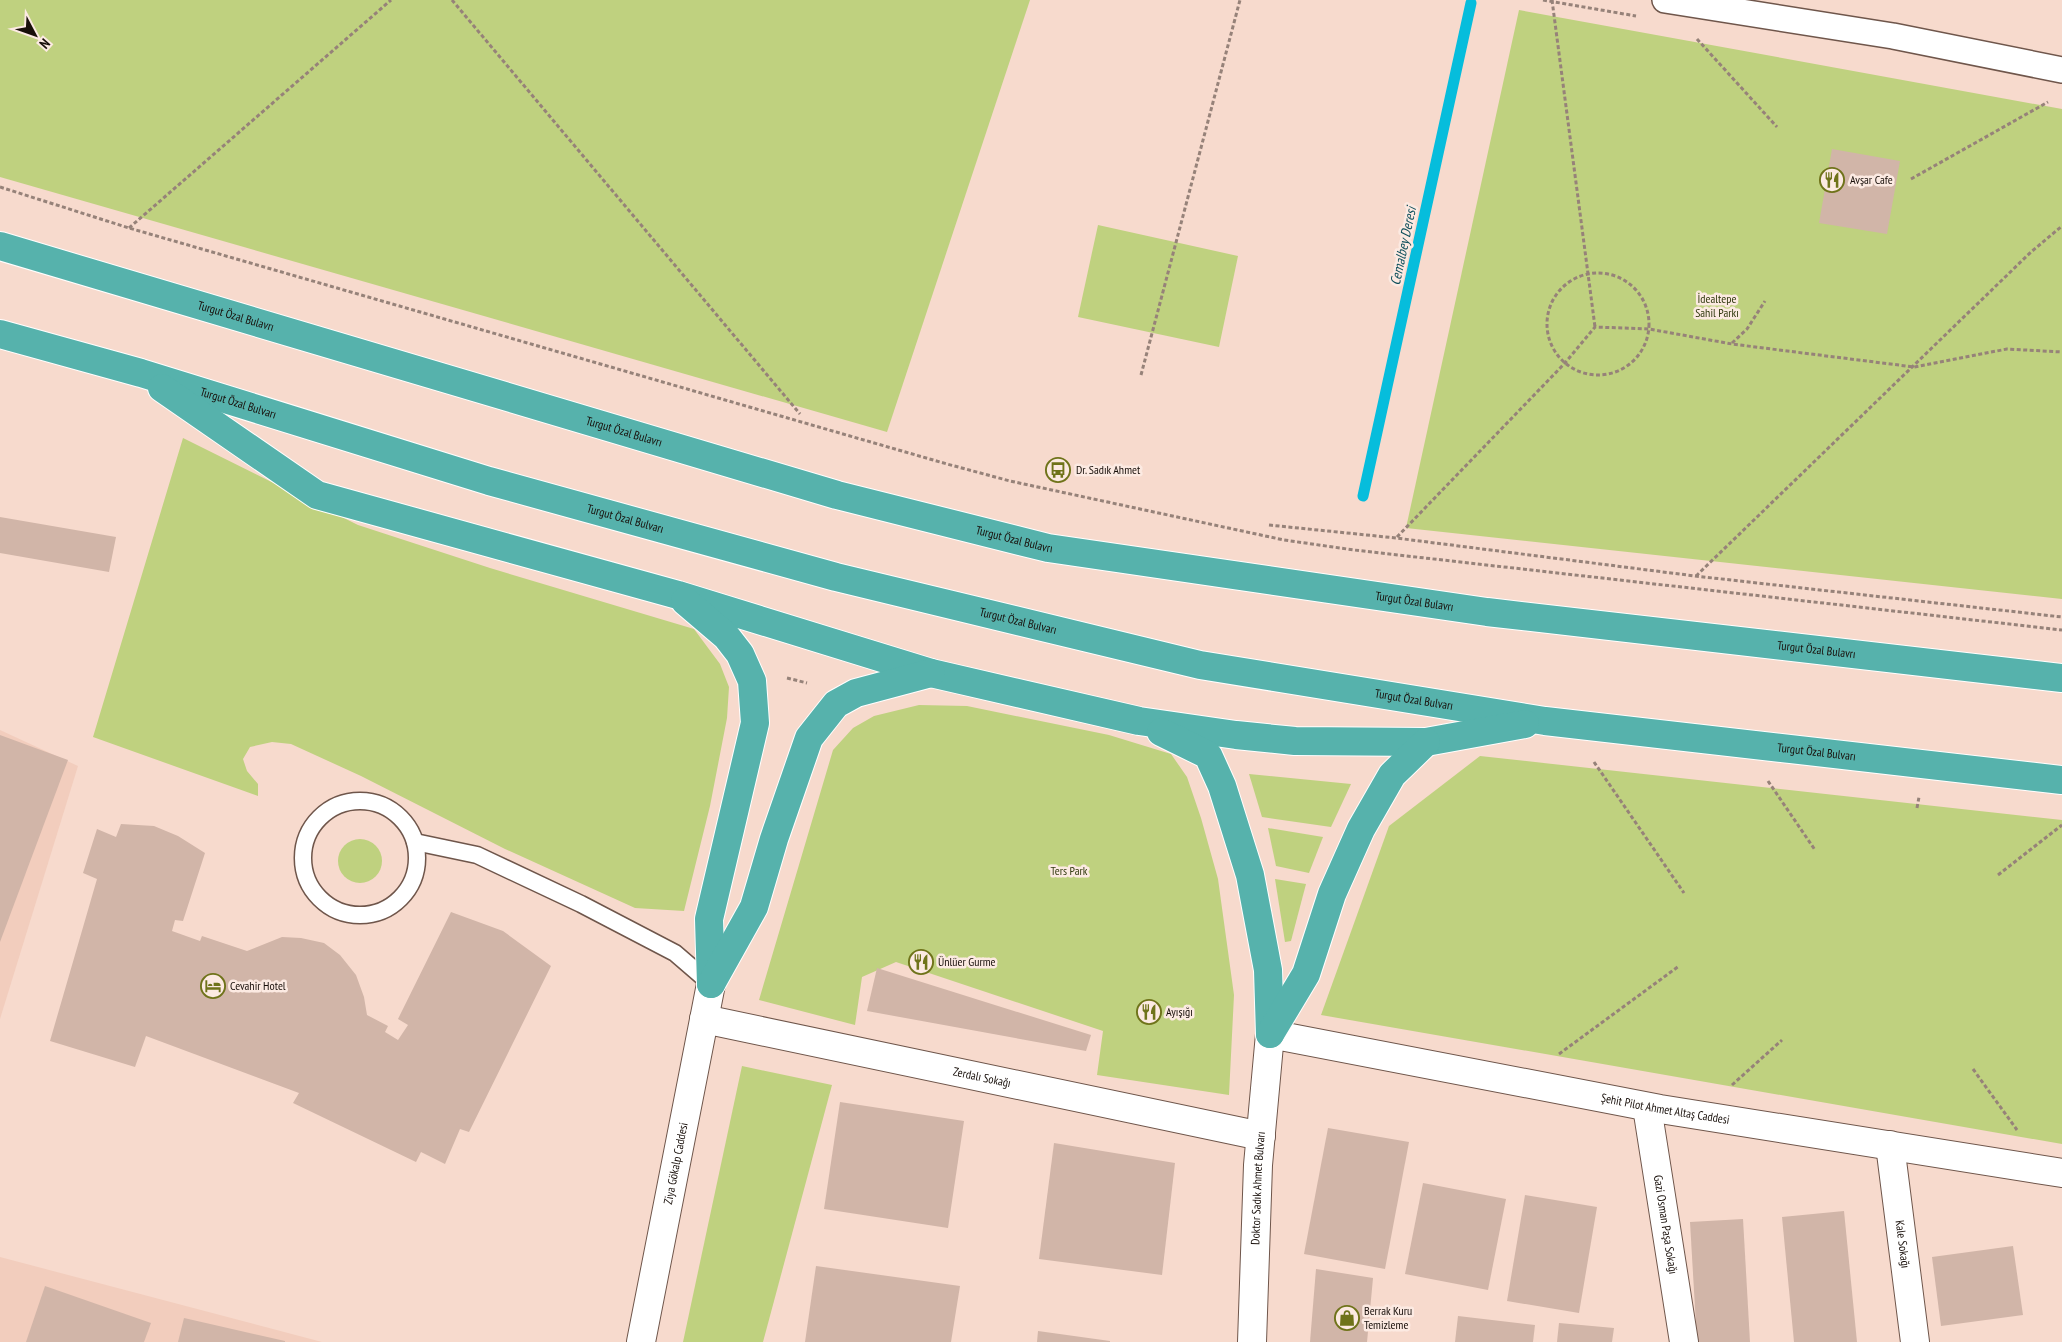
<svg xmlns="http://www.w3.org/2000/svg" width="2062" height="1342" font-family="'PT Sans Narrow',sans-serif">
  <rect width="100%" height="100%" fill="#f7dacd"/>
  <g fill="#f2cdbd">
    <path d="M0,730L78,766L0,1019Z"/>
    <path d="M0,1257L322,1342H0Z"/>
  </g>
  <g fill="#bfd17f">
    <path d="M0,0H1030L887,432L0,177Z"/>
    <path d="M1519,10L2062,109V599L1406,528Z"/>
    <path d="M1098,225L1238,256L1219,347L1078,317Z"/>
    <path d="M183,438L358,525L490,568L694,629L720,664L729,687L727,718L710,806L684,911L635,908L505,849L361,776L291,744L272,742L250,747L243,759L247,771L258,784V796L93,737Z"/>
    <path d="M919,705L967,706L1109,735L1171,754L1187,777L1201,818L1218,879L1234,995L1229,1095L1097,1075L1103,1031L896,962L862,977L855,1025L759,1000L833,750L853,728L874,716Z"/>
    <path d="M1480,756L2062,820V1144L1321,1015L1389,826Z"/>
    <path d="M1249,774L1351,784L1331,827L1262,817Z"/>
    <path d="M1268,828L1323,837L1309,873L1276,866Z"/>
    <circle cx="360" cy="861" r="22"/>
    <path d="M1275,879L1306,884L1291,941L1285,942Z"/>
    <path d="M742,1066L832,1085L763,1342H683Z"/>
  </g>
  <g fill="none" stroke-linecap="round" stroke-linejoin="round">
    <path stroke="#06bddc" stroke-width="11" d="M1363,496L1471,3"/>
  </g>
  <g fill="#d1b5a8">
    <path d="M1832,149L1900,161L1887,234L1819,223Z"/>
    <path d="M0,517L116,537L109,572L0,553Z"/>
    <path d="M0,735L68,760L0,942Z"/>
    <path d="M121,824L154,826L178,836L205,853L183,921L175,920L172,931L200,941L202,936L247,951L282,937L301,938L324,943L340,955L356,975L364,997L367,1015L388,1026L385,1032L398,1040L408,1025L398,1019L451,912L503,931L551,966L469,1132L460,1129L445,1164L421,1152L416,1162L293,1103L299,1093L146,1036L135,1067L50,1041L97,879L83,873L97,829L116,837Z"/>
    <path d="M877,968L1091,1035L1086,1051L867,1011Z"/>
    <path d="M840,1102L964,1121L948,1228L824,1209Z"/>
    <path d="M1328,1128L1409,1142L1385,1269L1304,1254Z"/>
    <path d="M1054,1143L1175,1163L1162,1275L1039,1259Z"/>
    <path d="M1423,1183L1506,1199L1488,1290L1405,1274Z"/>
    <path d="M1525,1195L1597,1207L1579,1313L1507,1301Z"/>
    <path d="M1844,1211L1857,1342H1794L1782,1217Z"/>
    <path d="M1743,1219L1750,1342H1697L1690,1222Z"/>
    <path d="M2013,1246L2023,1315L1941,1326L1932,1257Z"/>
    <path d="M816,1266L960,1286L951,1342H805Z"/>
    <path d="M1316,1269L1373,1278L1367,1342H1310Z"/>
    <path d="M45,1286L151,1323L144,1342H26Z"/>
    <path d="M1458,1316L1535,1325L1533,1342H1455Z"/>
    <path d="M184,1318L285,1341V1342H178Z"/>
    <path d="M1559,1323L1614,1328L1612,1342H1557Z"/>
    <path d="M1038,1331L1110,1341V1342H1037Z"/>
  </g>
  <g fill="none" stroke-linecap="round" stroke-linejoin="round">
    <defs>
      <g id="service">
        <circle cx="360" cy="858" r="57"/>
        <path d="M415,842L477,855L581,904L675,953L711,984"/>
      </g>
      <path id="pedestrian" d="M1665,0L1893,36L2062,70"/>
      <g id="minor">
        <path id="s1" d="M704,1019L1261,1136"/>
        <path id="s2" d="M1647,1107L1684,1342"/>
        <path id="s3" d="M1890,1145L1915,1342"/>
      </g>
      <g id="tertiary">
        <path id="s4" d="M641,1342L711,984"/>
        <path id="s5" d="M1252,1342L1258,1165L1270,1034L1660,1109L2062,1173"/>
      </g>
      <g id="trunk">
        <path id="s6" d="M0,246L837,495L1048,548L1487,612L2062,678"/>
        <path id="s7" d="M0,334L141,373L489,481L836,577L1200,665L1545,721L2062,780"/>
        <path d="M162,388L317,495L678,595L931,673L1139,721L1236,735L1295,741L1426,742L1525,724"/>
        <path d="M685,601L726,636L740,654L752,681L755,723L709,919L711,984"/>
        <path d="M1161,732L1208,755L1222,786L1250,875L1268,970L1270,1034"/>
        <path d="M711,984L754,907L774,839L809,738L836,704L856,693L931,673"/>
        <path d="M1270,1034L1306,974L1332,894L1361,829L1392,775L1426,742"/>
      </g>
    </defs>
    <use href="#service" stroke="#6f564b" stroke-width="19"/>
    <use href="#pedestrian" stroke="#6f564b" stroke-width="28"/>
    <use href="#minor" stroke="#6f564b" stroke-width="30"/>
    <use href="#tertiary" stroke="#6f564b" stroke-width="30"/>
    <use href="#trunk" stroke="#fff" stroke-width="30"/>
    <g stroke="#968279" stroke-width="3" stroke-dasharray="4 2.5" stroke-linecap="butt">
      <path d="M452,0L800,414"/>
      <path d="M1543,0L1636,16"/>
      <path d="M1552,0L1595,327"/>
      <path d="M1697,39L1777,127"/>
      <path d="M1911,179L2048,102"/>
      <path d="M0,187L129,228L947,464L1010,481L1284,540L1354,550L2062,630"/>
      <path d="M129,228L391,0"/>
      <circle cx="1598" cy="324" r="51"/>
      <path d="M1732,343L1747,329L1765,301"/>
      <path d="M1141,375L1240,0"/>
      <path d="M1269,525L1396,538L1695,576L2062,617"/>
      <path d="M1397,537L1565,363L1595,327L1649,329L1732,344L1914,367L2007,349L2062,352"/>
      <path d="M1696,576L2031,252L2062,226"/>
      <path d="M787,678L807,683"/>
      <path d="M1594,762L1684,893"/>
      <path d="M1768,781L1815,850"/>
      <path d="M1917,808L1919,797"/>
      <path d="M1998,875L2062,825"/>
      <path d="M1559,1054L1679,966"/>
      <path d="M1973,1069L2017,1130"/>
      <path d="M1732,1085L1782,1040"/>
    </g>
    <use href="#service" stroke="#fff" stroke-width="16"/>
    <use href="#pedestrian" stroke="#fff" stroke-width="25"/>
    <use href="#minor" stroke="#fff" stroke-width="28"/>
    <use href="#tertiary" stroke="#fff" stroke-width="28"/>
    <use href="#trunk" stroke="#56b2ac" stroke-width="28"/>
  </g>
  <defs>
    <symbol id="restaurant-ring" viewBox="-11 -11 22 22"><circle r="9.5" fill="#fceae2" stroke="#6f731a" stroke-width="1.5"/><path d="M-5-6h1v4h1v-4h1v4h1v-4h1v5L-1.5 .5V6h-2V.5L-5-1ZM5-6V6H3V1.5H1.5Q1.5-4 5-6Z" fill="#6f731a"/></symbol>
    <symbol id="bus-ring" viewBox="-11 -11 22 22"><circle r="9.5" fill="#fceae2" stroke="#6f731a" stroke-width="1.5"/><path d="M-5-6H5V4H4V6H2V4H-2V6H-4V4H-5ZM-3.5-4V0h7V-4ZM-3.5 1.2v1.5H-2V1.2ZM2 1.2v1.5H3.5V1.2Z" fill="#6f731a"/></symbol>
    <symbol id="hotel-ring" viewBox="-11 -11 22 22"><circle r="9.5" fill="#fceae2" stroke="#6f731a" stroke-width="1.5"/><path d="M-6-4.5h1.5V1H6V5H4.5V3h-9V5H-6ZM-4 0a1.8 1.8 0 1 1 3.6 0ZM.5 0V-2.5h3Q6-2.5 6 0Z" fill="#6f731a"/></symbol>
    <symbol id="shop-ring" viewBox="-11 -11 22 22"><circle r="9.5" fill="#fceae2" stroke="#6f731a" stroke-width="1.5"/><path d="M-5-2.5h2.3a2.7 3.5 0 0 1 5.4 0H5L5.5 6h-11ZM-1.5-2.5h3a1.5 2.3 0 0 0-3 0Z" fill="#6f731a"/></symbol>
  </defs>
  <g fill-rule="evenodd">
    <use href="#restaurant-ring" x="1818" y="166" width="28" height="28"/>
    <use href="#bus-ring" x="1044" y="456" width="28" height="28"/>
    <use href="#restaurant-ring" x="907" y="948" width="28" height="28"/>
    <use href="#hotel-ring" x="199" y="972" width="28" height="28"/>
    <use href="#restaurant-ring" x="1135" y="998" width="28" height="28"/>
    <use href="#shop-ring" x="1333" y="1304" width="28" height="28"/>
  </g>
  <g text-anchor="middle" stroke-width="5" stroke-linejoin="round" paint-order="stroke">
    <g font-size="12" fill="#180f0a" stroke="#fceae2" text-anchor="start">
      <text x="1850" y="184">Avşar Cafe</text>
      <text x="1076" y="474">Dr. Sadık Ahmet</text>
      <text x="938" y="966">Ünlüer Gurme</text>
      <text x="230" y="990">Cevahir Hotel</text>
      <text x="1166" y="1016">Ayışığı</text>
      <text x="1364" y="1315">Berrak Kuru<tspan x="1364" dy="14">Temizleme</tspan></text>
    </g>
    <g font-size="12" fill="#323a10" stroke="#fceae2">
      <text x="1717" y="303">İdealtepe<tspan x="1717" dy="14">Sahil Parkı</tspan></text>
      <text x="1069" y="875">Ters Park</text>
    </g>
    <g font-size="12" fill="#180f0a" stroke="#fceae2">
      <text dy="4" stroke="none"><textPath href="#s6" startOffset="246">Turgut Özal Bulavrı</textPath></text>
      <text dy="4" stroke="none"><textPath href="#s7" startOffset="248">Turgut Özal Bulvarı</textPath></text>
      <text dy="4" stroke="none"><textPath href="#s6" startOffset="651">Turgut Özal Bulavrı</textPath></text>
      <text dy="4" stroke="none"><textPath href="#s7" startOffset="652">Turgut Özal Bulvarı</textPath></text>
      <text dy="4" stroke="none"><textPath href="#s6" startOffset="1056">Turgut Özal Bulavrı</textPath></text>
      <text dy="4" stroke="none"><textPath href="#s6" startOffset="1461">Turgut Özal Bulavrı</textPath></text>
      <text dy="4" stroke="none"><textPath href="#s7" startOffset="1058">Turgut Özal Bulvarı</textPath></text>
      <text dy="4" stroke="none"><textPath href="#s6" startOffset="1866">Turgut Özal Bulavrı</textPath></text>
      <text dy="4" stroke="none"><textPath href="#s7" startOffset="1462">Turgut Özal Bulvarı</textPath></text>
      <text dy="4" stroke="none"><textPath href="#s7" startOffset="1868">Turgut Özal Bulvarı</textPath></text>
      <text dy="4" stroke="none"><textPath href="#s1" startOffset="284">Zerdalı Sokağı</textPath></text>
      <text dy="4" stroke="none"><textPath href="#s5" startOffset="711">Şehit Pilot Ahmet Altaş Caddesi</textPath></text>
      <text dy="4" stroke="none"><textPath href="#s4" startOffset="182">Ziya Gökalp Caddesi</textPath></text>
      <text dy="4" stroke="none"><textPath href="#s5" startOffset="154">Doktor Sadık Ahmet Bulvarı</textPath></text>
      <text dy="4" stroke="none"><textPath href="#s2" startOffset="119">Gazi Osman Paşa Sokağı</textPath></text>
      <text dy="4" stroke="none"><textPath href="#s3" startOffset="100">Kale Sokağı</textPath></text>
    </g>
    <g font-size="14" font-style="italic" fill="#0d4e5a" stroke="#fceae2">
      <text transform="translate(1403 246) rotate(-78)" y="5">Cemalbey Deresi</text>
    </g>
  </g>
  <g transform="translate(35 35) rotate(131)" stroke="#fceae2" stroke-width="4" paint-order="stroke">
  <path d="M0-4L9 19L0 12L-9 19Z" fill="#180f0a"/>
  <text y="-8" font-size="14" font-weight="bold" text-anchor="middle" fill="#180f0a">N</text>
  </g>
</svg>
